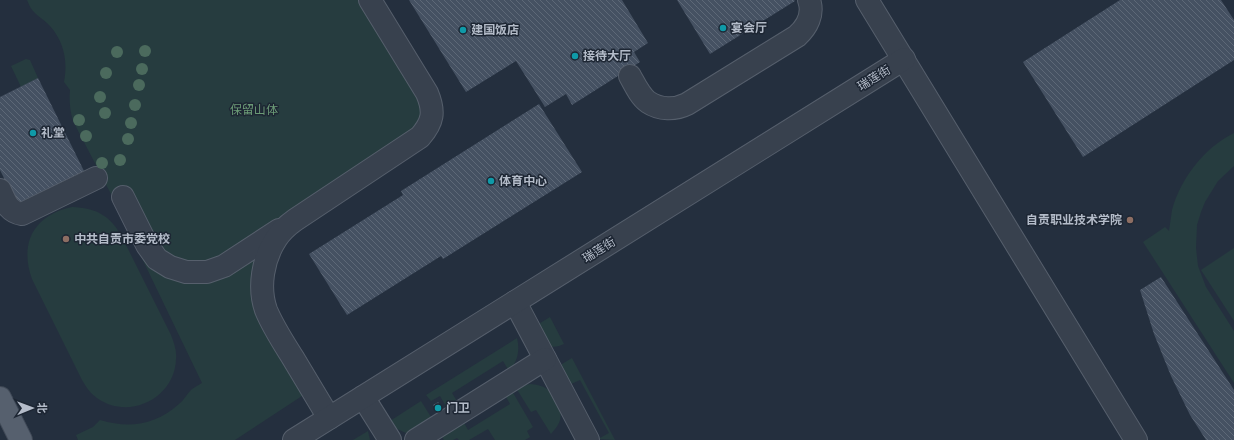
<svg xmlns="http://www.w3.org/2000/svg" width="1234" height="440" font-family="Helvetica,'Noto Sans SC',sans-serif">
  <defs>
    <pattern id="building-back-hatch" width="6" height="6" patternUnits="userSpaceOnUse"><rect width="6" height="6" fill="#455162"/><path d="M-1 5l2 2M0 0l6 6M5-1l2 2" fill="none" stroke="#5d6877"/></pattern>
  </defs>
  <rect width="100%" height="100%" fill="#242f3e"/>
  <g fill="#263c3f">
    <path d="M27,0H364L424,98L425,122L260,262L305,394L235,440H78L76,435L93,427L100,420C130,429 155,425 179,404C184,400 187,394 191,390C194,387 199,385 202,383L111,194L73,121C70,111 69,101 70,90L64,82C68,61 64,42 50,26C45,20 38,17 33,11C30,8 29,4 27,0Z"/>
    <path d="M26,59L30,60L38,78L21,87L11,66Z"/>
    <path d="M1234,133V166L1218,181L1205,202L1201,212L1197,225L1196,248L1198,266L1206,287L1234,331V383L1143,242L1165,227L1169,231C1170,224 1171,217 1172,210C1181,178 1204,148 1234,133Z"/>
    <path d="M72,207C96,208 109,215 121,235L171,335C174,343 177,351 176,359C175,398 129,421 97,398C91,394 86,387 82,380L32,279C19,243 34,215 72,207Z"/>
    <path d="M1234,248V321L1201,270Z"/>
    <path d="M550,317L564,344C559,346 555,348 549,346L537,325Z"/>
    <path d="M517,338C520,350 518,361 509,371L503,361L452,393L458,403L448,410L440,396L431,401L426,395Z"/>
    <path d="M572,358L615,440L598,439L609,433L580,380L569,385L562,367V364Z"/>
    <path d="M530,384C544,385 551,389 557,402C563,416 562,422 551,434L536,410L531,412L516,388Z"/>
    <path d="M512,391L533,427L527,431L530,437L525,440H495L488,429L469,440H459L457,438L453,440H444L441,435L463,421L468,430L510,404L505,395Z"/>
    <path d="M421,401L431,417L406,433L395,428L390,421Z"/>
    <path d="M368,431L370,440H353Z"/>
  </g>
  <g fill="url(#building-back-hatch)">
    <path d="M409,0H622L648,43L634,52L640,62L572,105L566,94L545,107L516,61L466,92Z"/>
    <path d="M677,0H794L795,1L710,54Z"/>
    <path d="M1120,0H1221L1234,20V60L1083,157L1023,62Z"/>
    <path d="M38,78L84,171L17,204L0,170V97Z"/>
    <path d="M539,104L582,172L443,259L441,256L347,315L309,254L403,195L401,191Z"/>
    <path d="M1161,277L1234,390V440H1206L1190,415L1171,376L1154,334L1140,290Z"/>
    <path d="M438,402L444,411L439,414L433,405Z"/>
  </g>
  <g fill="none" stroke-linecap="round" stroke-linejoin="round">
    <defs>
      <g id="minor">
        <path d="M867,0L1136,440"/>
        <path d="M630,76C635,85 640,96 648,102C660,110 675,110 687,104L797,36C807,27 814,14 809,0"/>
        <path d="M0,190C5,201 8,212 22,214L96,178"/>
        <path d="M123,197L147,245L157,259L170,267L186,272H207L224,266L279,230"/>
        <path d="M515,302L588,440"/>
        <path d="M363,397L390,440"/>
        <path d="M329,418C317,398 305,378 293,358C283,342 273,327 266,310C258,287 263,259 276,239C281,231 288,225 295,220L420,137C433,122 435,112 427,93L370,0"/>
        <path d="M294,440L904,59"/>
        <path d="M416,440L545,359"/>
      </g>
      <path id="major" d="M0,398L21,440"/>
    </defs>
    <use href="#minor" stroke="#565f6c" stroke-width="24"/>
    <use href="#major" stroke="#414a57" stroke-width="24"/>
    <use href="#minor" stroke="#38414e" stroke-width="22"/>
    <use href="#major" stroke="#56606e" stroke-width="22"/>
  </g>
  <g fill="#4b6a5d">
    <circle cx="145" cy="51" r="6"/>
    <circle cx="117" cy="52" r="6"/>
    <circle cx="142" cy="69" r="6"/>
    <circle cx="106" cy="73" r="6"/>
    <circle cx="139" cy="85" r="6"/>
    <circle cx="100" cy="97" r="6"/>
    <circle cx="135" cy="105" r="6"/>
    <circle cx="105" cy="113" r="6"/>
    <circle cx="79" cy="120" r="6"/>
    <circle cx="131" cy="123" r="6"/>
    <circle cx="86" cy="136" r="6"/>
    <circle cx="128" cy="139" r="6"/>
    <circle cx="120" cy="160" r="6"/>
    <circle cx="102" cy="163" r="6"/>
  </g>
  <g fill="#0f9aa8" stroke="#1d2633" stroke-width="1.5">
    <circle cx="723" cy="28" r="4"/>
    <circle cx="463" cy="30" r="4"/>
    <circle cx="575" cy="56" r="4"/>
    <circle cx="33" cy="133" r="4"/>
    <circle cx="491" cy="181" r="4"/>
    <circle cx="438" cy="408" r="4"/>
  </g>
  <g fill="#8d6e63" stroke="#1d2633" stroke-width="1.5">
    <circle cx="1130" cy="220" r="4"/>
    <circle cx="66" cy="239" r="4"/>
  </g>
  <g text-anchor="middle" stroke-width="3" stroke-linejoin="round" paint-order="stroke">
    <g font-size="12" font-weight="bold" fill="#b4bcc9" stroke="#1d2633" text-anchor="start">
      <text x="731" y="32">宴会厅</text>
      <text x="471" y="34">建国饭店</text>
      <text x="583" y="60">接待大厅</text>
      <text x="41" y="137">礼堂</text>
      <text x="499" y="185">体育中心</text>
      <text x="1122" y="224" text-anchor="end">自贡职业技术学院</text>
      <text x="74" y="243">中共自贡市委党校</text>
      <text x="446" y="412">门卫</text>
    </g>
    <g font-size="12" fill="#b4bcc9" stroke="#1d2633">
      <text transform="translate(874 78) rotate(-32)" y="4">瑞莲街</text>
      <text transform="translate(599 250) rotate(-32)" y="4">瑞莲街</text>
    </g>
    <g font-size="12" fill="#6b9a76" stroke="#1d2633">
      <text x="254" y="114">保留山体</text>
    </g>
  </g>
  <g transform="translate(32 408) rotate(89)" stroke="#1d2633" stroke-width="3" paint-order="stroke">
  <path d="M0-3L7 15L0 10L-7 15Z" fill="#b4bcc9"/>
  <text y="-6" font-size="11" font-weight="bold" text-anchor="middle" fill="#b4bcc9">北</text>
  </g>
</svg>
